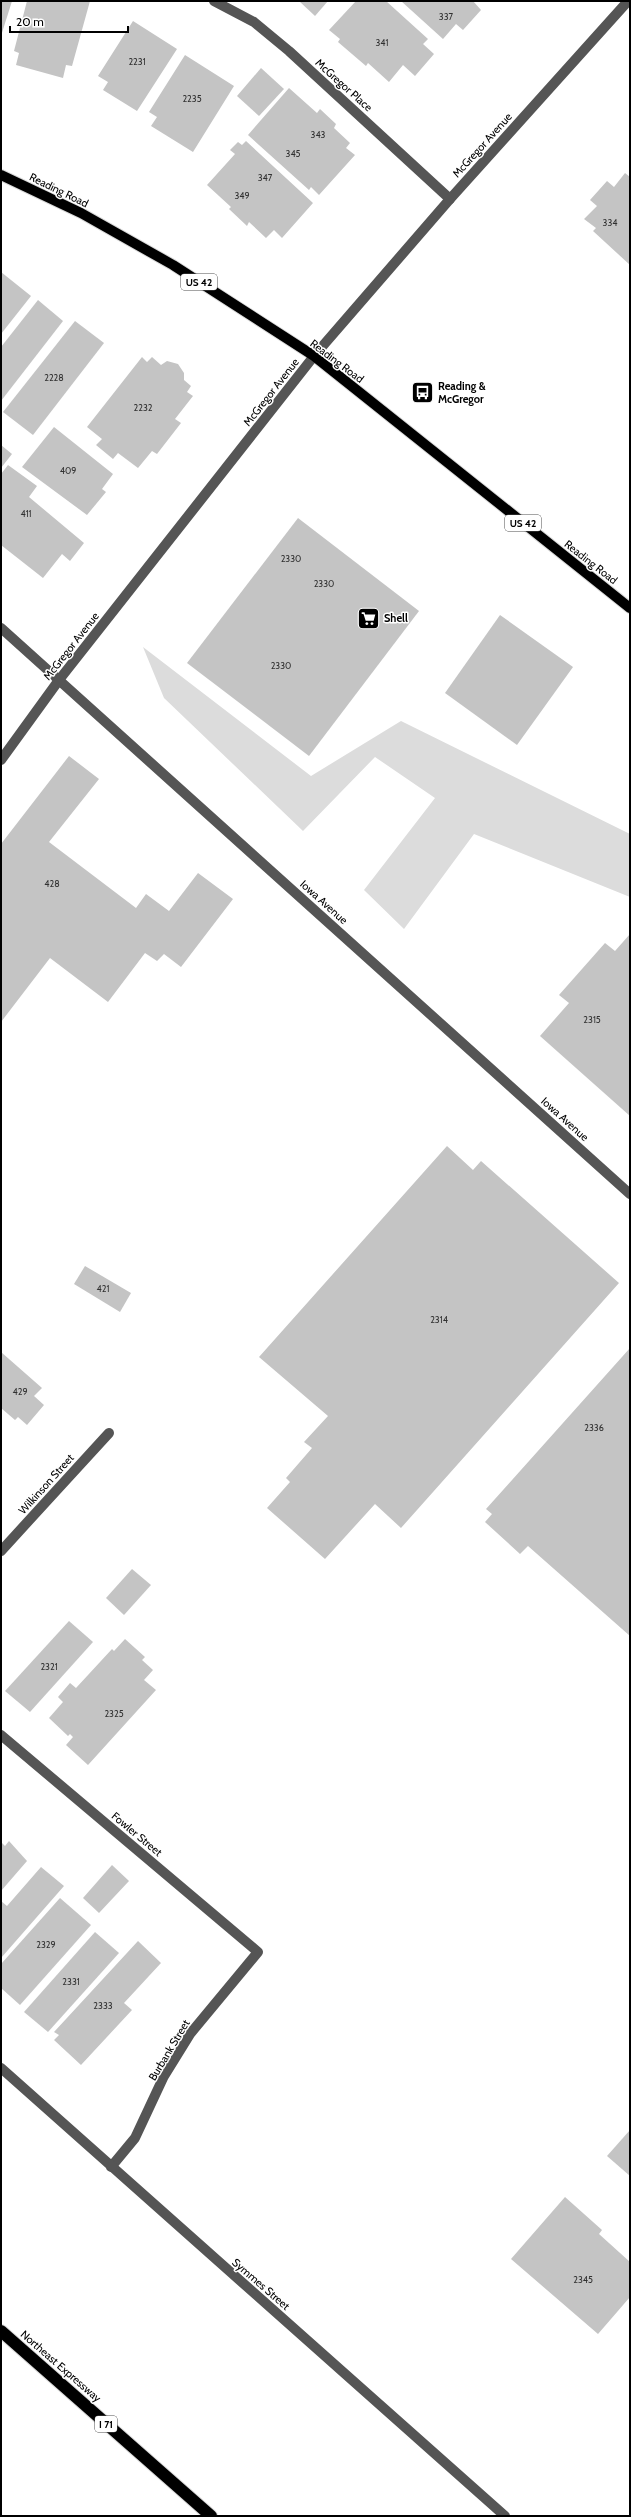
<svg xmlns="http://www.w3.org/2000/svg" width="631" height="2517" font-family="Cabin,sans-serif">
  <rect width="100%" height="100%" fill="#fff"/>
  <path fill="#dcdcdc" d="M143,647L311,776L401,721L630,834V897L474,834L404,929L364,890L435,798L375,757L303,831L164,698Z"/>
  <g fill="#c4c4c4">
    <path d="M1,1H12L1,36Z"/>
    <path d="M27,1H90L72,66L66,65L63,78L16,65L19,53L14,51Z"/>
    <path d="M299,1H328L315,16Z"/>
    <path d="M356,1H386L428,39L423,44L434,54L415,76L403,65L389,82L368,63L366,66L338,42L340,39L329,30Z"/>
    <path d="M401,1H473L481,10L463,30L456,24L443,39Z"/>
    <path d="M133,21L177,49L137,111L103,90L108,82L98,76Z"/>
    <path d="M185,55L234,86L193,152L151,126L157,117L149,112Z"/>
    <path d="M261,68L284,89L259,116L237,96Z"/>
    <path d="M289,88L317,113L320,109L336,124L334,128L350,143L346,148L355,155L319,195L311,187L309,190L248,135Z"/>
    <path d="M246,141L313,203L282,238L274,230L266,238L249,222L247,226L229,209L231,207L207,185L235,154L230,150L238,142L242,145Z"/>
    <path d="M625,173L630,177V265L593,231L596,228L584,219L597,206L590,200L607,181L614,187Z"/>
    <path d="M1,272L31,296L1,334Z"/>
    <path d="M38,300L63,321L1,401V347Z"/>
    <path d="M75,321L104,343L33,435L3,412Z"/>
    <path d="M142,357L147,362L152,357L161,365L167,361L178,364L184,373V380L191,386L187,392L193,396L175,419L181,423L157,454L152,451L138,468L118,453L113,459L96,445L102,439L87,427Z"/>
    <path d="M54,427L113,474L102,489L106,492L87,515L22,467Z"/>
    <path d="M1,445L12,454L1,468Z"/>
    <path d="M8,465L37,486L29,497L84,543L70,561L62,554L43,578L1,545V474Z"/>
    <path d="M298,518L419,611L309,756L187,663Z"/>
    <path d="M500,615L573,667L517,745L445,693Z"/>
    <path d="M69,756L99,779L49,842L136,908L146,894L169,911L198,873L233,899L181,967L164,954L157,961L145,953L108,1002L50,958L1,1022V844Z"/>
    <path d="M630,934V1116L540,1036L569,1003L559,995L605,943L615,951Z"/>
    <path d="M447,1146L473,1170L481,1161L619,1283L401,1528L375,1504L325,1559L267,1508L290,1482L286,1478L312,1448L304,1442L328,1416L259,1357Z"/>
    <path d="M85,1266L131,1293L120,1312L74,1284Z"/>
    <path d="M630,1348V1636L528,1546L520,1554L485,1522L492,1514L486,1509Z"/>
    <path d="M1,1352L42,1388L34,1396L44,1405L27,1425L18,1417L15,1420L1,1408Z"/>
    <path d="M132,1569L151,1585L124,1615L106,1598Z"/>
    <path d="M69,1621L93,1642L30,1712L5,1691Z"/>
    <path d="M125,1639L145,1657L142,1660L153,1670L144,1680L156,1690L88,1765L66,1745L73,1737L70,1734L68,1736L49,1718L63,1702L58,1697L70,1683L76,1688L112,1649L114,1651Z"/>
    <path d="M9,1841L27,1861L1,1891V1842L5,1846Z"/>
    <path d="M112,1865L129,1881L99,1913L83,1898Z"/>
    <path d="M41,1867L64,1886L1,1958V1901L7,1906Z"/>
    <path d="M60,1898L91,1925L20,2005L1,1988V1964Z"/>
    <path d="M95,1932L119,1953L48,2032L24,2012Z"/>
    <path d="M138,1941L161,1963L124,2003L132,2010L81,2065L54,2040L59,2035L54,2032Z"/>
    <path d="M630,2130V2176L607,2156Z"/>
    <path d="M565,2197L602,2230L599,2234L630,2262V2297L598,2334L511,2259Z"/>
  </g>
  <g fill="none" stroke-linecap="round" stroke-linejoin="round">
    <defs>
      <path id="major" d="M1,175L81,213L173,265L314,356L630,608"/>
      <path id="highway" d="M1,2331L211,2516"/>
    </defs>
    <use href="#major" stroke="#dbdbdb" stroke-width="12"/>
    <use href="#highway" stroke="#dbdbdb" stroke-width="14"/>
    <g stroke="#555" stroke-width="10">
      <path d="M214,1L254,22L289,51L450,199"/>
      <path d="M1,628L630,1194"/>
      <path d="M1,760L59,680L314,356L450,199L628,1"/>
      <path d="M1,1551L109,1433"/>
      <path d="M1,1735L258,1952L190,2034L164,2076L135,2138L111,2167"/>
      <path d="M1,2068L505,2516"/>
    </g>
    <use href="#major" stroke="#000" stroke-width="10"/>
    <use href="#highway" stroke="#000" stroke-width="12"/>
  </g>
  <defs>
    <symbol id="bus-square" viewBox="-11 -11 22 22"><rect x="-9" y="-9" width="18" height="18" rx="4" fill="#000" stroke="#fff"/><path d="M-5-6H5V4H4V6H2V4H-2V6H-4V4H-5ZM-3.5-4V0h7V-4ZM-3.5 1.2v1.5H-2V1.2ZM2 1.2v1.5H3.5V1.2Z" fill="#fff"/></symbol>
    <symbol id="supermarket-square" viewBox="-11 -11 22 22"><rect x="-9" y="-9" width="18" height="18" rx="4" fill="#000" stroke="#fff"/><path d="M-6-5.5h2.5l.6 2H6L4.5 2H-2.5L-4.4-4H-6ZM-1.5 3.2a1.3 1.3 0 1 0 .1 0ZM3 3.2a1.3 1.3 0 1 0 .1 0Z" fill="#fff"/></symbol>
  </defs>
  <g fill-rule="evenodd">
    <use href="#bus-square" x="410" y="380" width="25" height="25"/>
    <use href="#supermarket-square" x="356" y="606" width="25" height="25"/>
  </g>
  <g text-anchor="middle" stroke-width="3" stroke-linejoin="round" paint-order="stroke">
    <g font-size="9" fill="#313131">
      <text x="446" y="20">337</text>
      <text x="382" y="46">341</text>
      <text x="137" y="65">2231</text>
      <text x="192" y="102">2235</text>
      <text x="318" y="138">343</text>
      <text x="293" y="157">345</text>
      <text x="265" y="181">347</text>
      <text x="242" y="199">349</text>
      <text x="610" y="226">334</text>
      <text x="54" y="381">2228</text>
      <text x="143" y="411">2232</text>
      <text x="68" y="474">409</text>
      <text x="26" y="517">411</text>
      <text x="291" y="562">2330</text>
      <text x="324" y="587">2330</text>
      <text x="281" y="669">2330</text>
      <text x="52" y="887">428</text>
      <text x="592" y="1023">2315</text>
      <text x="103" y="1292">421</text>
      <text x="439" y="1323">2314</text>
      <text x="20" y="1395">429</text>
      <text x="594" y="1431">2336</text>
      <text x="49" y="1670">2321</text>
      <text x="114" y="1717">2325</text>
      <text x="46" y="1948">2329</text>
      <text x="71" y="1985">2331</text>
      <text x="103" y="2009">2333</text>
      <text x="583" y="2283">2345</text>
    </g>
    <g fill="#fff" stroke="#4c4c4c" stroke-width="1">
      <rect x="181" y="274" width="36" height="16" rx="3"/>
      <rect x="505" y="515" width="36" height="16" rx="3"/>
      <rect x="95" y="2416" width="22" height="16" rx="3"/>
    </g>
    <g font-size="10" font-weight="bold" fill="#000">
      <text x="199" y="286">US 42</text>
      <text x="523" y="527">US 42</text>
      <text x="106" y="2428">I 71</text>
    </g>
    <g font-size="11" fill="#000" stroke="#fff">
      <text transform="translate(344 85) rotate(42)" y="4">McGregor Place</text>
      <text transform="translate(482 145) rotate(-48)" y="4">McGregor Avenue</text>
      <text transform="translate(59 190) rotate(26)" y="4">Reading Road</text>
      <text transform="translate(337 361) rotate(37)" y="4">Reading Road</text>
      <text transform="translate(271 392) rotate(-52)" y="4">McGregor Avenue</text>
      <text transform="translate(591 562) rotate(38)" y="4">Reading Road</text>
      <text transform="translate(71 646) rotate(-52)" y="4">McGregor Avenue</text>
      <text transform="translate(324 902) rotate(42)" y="4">Iowa Avenue</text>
      <text transform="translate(565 1119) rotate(42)" y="4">Iowa Avenue</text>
      <text transform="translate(46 1484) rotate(-48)" y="4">Wilkinson Street</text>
      <text transform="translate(137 1834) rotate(40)" y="4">Fowler Street</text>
      <text transform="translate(169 2050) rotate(-59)" y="4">Burbank Street</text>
      <text transform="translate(261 2284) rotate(41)" y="4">Symmes Street</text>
      <text transform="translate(61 2366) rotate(41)" y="4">Northeast Expressway</text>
    </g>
    <g font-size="11" font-weight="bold" fill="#000" stroke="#fff" text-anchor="start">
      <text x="438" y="390">Reading &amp;<tspan x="438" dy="13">McGregor</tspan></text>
      <text x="384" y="622">Shell</text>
    </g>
  </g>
  <rect width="631" height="2517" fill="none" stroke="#000000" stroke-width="4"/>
  <path d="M10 26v6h118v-6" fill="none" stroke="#000000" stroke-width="2"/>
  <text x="16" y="26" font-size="12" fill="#000000" stroke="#ffffff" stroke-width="3" paint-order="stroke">20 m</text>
</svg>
